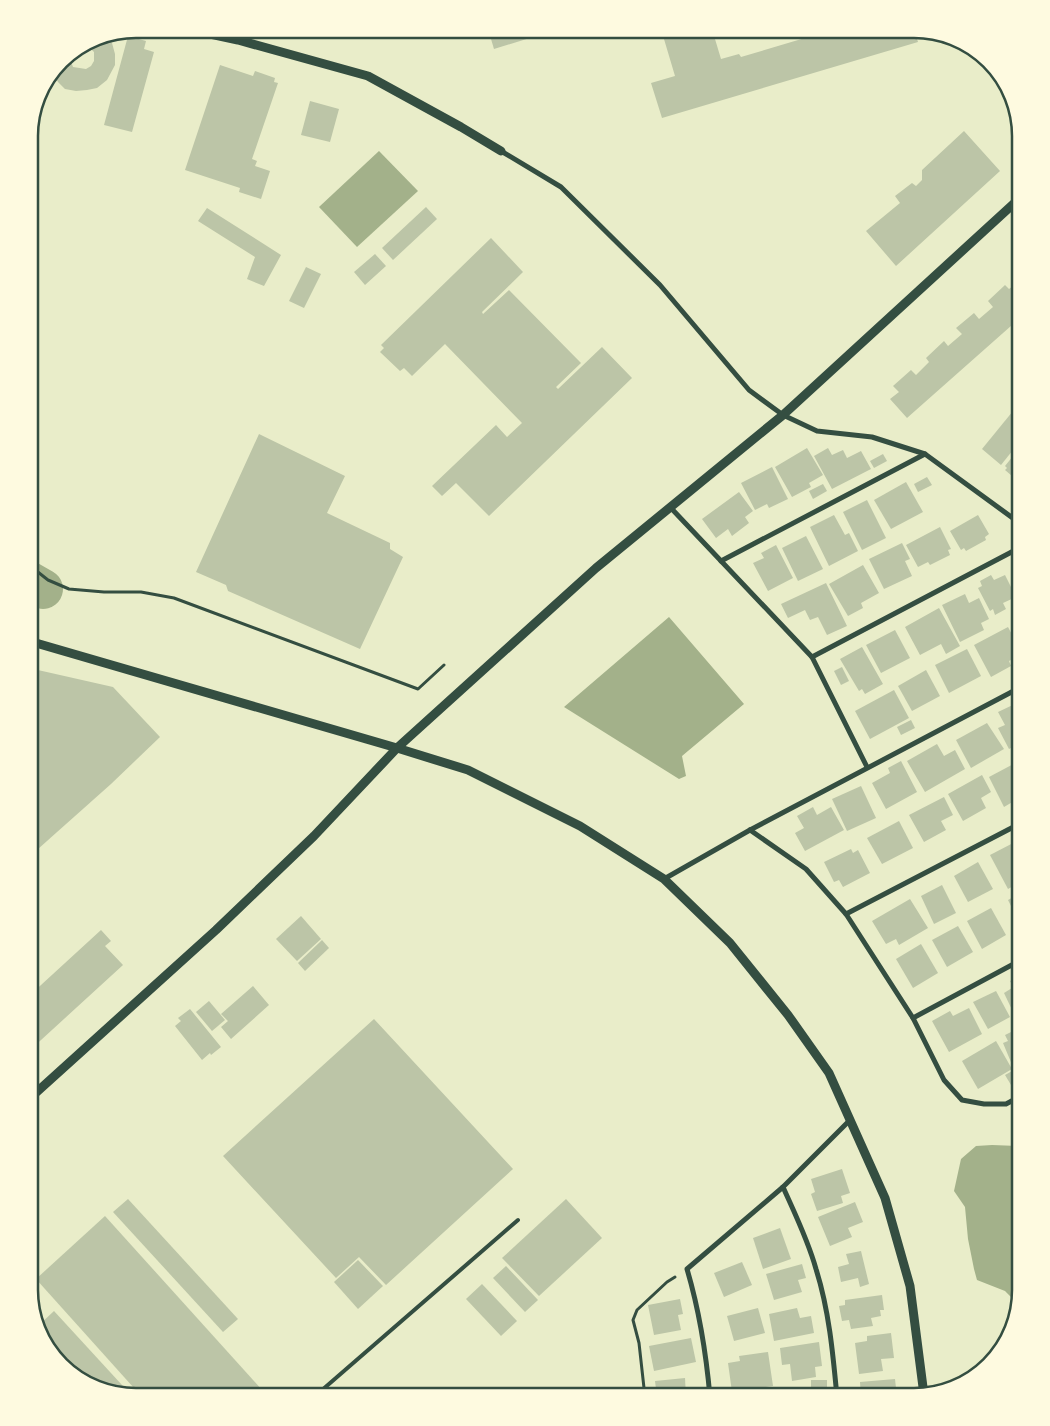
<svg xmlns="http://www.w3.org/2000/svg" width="1050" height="1426" font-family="'Archivo Narrow',sans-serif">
  <rect width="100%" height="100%" fill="#e9edc9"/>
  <g fill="#a3b18a">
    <path d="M379,151L418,191L357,247L319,207Z"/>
    <path d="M669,617L744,704L682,756L686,776L679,779L564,707Z"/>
    <path d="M992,1145L1021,1146V1291L1018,1304L1005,1291L977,1280L974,1269L968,1239L965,1207L954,1191L961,1159L976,1146Z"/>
  </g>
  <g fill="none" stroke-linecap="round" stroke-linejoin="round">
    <path stroke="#a3b18a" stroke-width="40" d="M29,581L43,589"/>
  </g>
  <g fill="#bcc5a7">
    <path d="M488,29H559L494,49Z"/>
    <path d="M661,29H712L721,59L739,54L741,57L835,29H914L918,42L662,118L651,83L675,76Z"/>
    <path d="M106,35L112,43L115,54V65L107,80L97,88L87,90L76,91L65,89L58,82L52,72L65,55L71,52L69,56L73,67L86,69L91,66L94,61V52L88,46L81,45L95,37Z"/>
    <path d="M128,36L146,41L144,49L154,52L132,132L104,125Z"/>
    <path d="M951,38L968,43L969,44L954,48Z"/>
    <path d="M220,65L253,76L255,71L275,78L274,82L278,83L252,159L257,161L255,166L270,171L261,199L239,192L240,188L185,170Z"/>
    <path d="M310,101L339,109L330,142L301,135Z"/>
    <path d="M964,131L1000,171L896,266L866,231L900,203L895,196L912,183L916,186L922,180V170Z"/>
    <path d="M426,207L437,219L393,260L382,248Z"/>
    <path d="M207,208L281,255L264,286L247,279L255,257L198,221Z"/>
    <path d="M491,238L523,272L482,312L483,314L509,290L581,363L556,387L558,389L602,347L632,378L489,516L456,483L442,496L432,486L496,425L507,437L522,423L445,344L412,376L404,368L400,371L380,352L384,348L381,345Z"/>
    <path d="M375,254L386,266L365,285L354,272Z"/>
    <path d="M306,267L321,274L304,308L289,301Z"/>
    <path d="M1018,282L1021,286V317L907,418L890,399L899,392L893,386L911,370L916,375L929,362L926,358L944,341L948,346L962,334L956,328L974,313L979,319L993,307L988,301L1005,285L1009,289Z"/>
    <path d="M1013,411L1021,418V440L1001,465L982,449Z"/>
    <path d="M259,434L345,476L327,513L390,543V549L403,557L360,649L228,591L226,585L196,572Z"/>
    <path d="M1021,446V478L1015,473L1012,476L1005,470L1007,468L1005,466Z"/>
    <path d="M807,448L823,475L809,483L811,487L792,497L775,467Z"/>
    <path d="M828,448L832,455L843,450L847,458L861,451L871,469L832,489L814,456Z"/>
    <path d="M883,454L887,461L874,468L870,461Z"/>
    <path d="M772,467L788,499L769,508L767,504L755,510L741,483Z"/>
    <path d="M927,477L932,485L918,492L914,484Z"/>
    <path d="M906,482L923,512L891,529L874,500Z"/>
    <path d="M823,484L827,491L813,499L809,491Z"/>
    <path d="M739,492L753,511L745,517L749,523L732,536L728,529L716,538L702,519Z"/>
    <path d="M867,500L886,538L862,550L843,512Z"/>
    <path d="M834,515L845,535L849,533L858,551L829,566L810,527Z"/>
    <path d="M978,515L989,534L985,537L986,540L966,551L964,548L961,550L950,531Z"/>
    <path d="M940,527L951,549L948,550L950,555L930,565L928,562L918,567L906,545Z"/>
    <path d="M806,536L823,569L798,581L782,548Z"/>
    <path d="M902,543L910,559L905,561L912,576L884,589L869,559Z"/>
    <path d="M776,545L793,578L768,591L753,563L764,558L761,553Z"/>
    <path d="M863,565L879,593L861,603L863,608L848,616L829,584Z"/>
    <path d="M991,575L994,580L1005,575L1016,597L1003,603L1006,609L995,615L993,609L990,611L978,588L982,586L980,581Z"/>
    <path d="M826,583L847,626L827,635L818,617L810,620L805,610L788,618L781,604Z"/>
    <path d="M965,594L969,603L979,598L989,619L981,623L984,630L960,642L942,605Z"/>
    <path d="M939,608L960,646L946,654L941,644L920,655L905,627Z"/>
    <path d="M1021,619V640L1013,623Z"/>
    <path d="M1008,627L1019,648L1016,650L1019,656L1009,661L1011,666L991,677L974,645Z"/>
    <path d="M895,630L910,658L881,673L866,645Z"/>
    <path d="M862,647L883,684L865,694L862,689L859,691L840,659Z"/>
    <path d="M967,649L981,676L949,693L935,665Z"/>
    <path d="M842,667L849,681L841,685L834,671Z"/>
    <path d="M29,668L113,687L160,737L111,784L29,857Z"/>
    <path d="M926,670L940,696L912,711L898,686Z"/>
    <path d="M894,690L909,718L870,739L855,711Z"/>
    <path d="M1021,701V743L1009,749L998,728L1005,725L998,712Z"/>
    <path d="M911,720L915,728L901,735L897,727Z"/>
    <path d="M987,723L1004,749L971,768L956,740Z"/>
    <path d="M937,744L944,756L955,750L965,769L925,792L907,761Z"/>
    <path d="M1021,760V797L1004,807L989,777Z"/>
    <path d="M901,761L917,792L886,809L872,783L890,773L888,768Z"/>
    <path d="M982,775L991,792L981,798L986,808L963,821L948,794Z"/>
    <path d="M861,786L876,818L847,831L832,799Z"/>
    <path d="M944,797L953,815L941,821L946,830L924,842L909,815Z"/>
    <path d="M813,807L817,815L831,807L844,830L805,851L795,833L804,828L797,816Z"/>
    <path d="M899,821L913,848L882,864L867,838Z"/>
    <path d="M1017,841L1021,849V882L1008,889L990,855Z"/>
    <path d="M851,849L853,853L858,850L870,873L843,887L839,880L834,882L824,862Z"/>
    <path d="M978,862L993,889L968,902L954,876Z"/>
    <path d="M942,885L956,913L934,924L921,896Z"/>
    <path d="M1021,893V926L1008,900Z"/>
    <path d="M910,899L928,928L899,945L896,939L886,944L872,921Z"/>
    <path d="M991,908L1006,935L982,949L967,921Z"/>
    <path d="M301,916L321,939L297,961L276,939Z"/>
    <path d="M958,926L973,952L947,967L932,940Z"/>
    <path d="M101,930L111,941L105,946L123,965L29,1051V996Z"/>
    <path d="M322,940L329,948L305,971L298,963Z"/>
    <path d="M921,944L938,973L913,988L896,959Z"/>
    <path d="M1021,975V1001L1010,981Z"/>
    <path d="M253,986L269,1005L231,1039L221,1027L228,1021L221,1014Z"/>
    <path d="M1012,988L1021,1007V1010L1014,1014L1004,993Z"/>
    <path d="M996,991L1010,1017L988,1029L973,1002Z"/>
    <path d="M209,1001L225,1020L212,1031L196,1012Z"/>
    <path d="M969,1008L982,1034L949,1052L932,1021L950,1011L953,1016Z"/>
    <path d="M190,1009L221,1047L211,1055L210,1053L202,1060L175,1026L181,1021L178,1018Z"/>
    <path d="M374,1019L513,1169L386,1285L359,1257L336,1278L223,1156Z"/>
    <path d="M1021,1027V1064L1013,1067L1003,1043L1008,1041L1005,1035Z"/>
    <path d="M996,1041L1012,1069L978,1089L962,1061Z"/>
    <path d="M1014,1070L1020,1081L1011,1085L1005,1075Z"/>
    <path d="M842,1169L850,1193L841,1196L843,1203L817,1211L811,1194L815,1192L811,1179Z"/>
    <path d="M128,1199L238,1319L223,1332L113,1212Z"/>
    <path d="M566,1199L602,1238L539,1296L502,1258Z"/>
    <path d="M855,1202L863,1222L848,1228L852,1237L830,1246L818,1217Z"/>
    <path d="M105,1216L263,1391L256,1397H142L36,1279Z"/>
    <path d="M780,1228L791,1259L763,1269L753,1238Z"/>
    <path d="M861,1251L869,1284L860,1287L858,1278L841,1282L838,1267L849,1264L846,1254Z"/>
    <path d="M358,1260L383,1286L358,1309L334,1282Z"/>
    <path d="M742,1262L752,1285L724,1297L714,1273Z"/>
    <path d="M802,1264L806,1278L798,1280L802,1292L774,1300L766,1274Z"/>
    <path d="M506,1266L538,1300L525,1312L493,1278Z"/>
    <path d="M482,1284L517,1321L501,1336L466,1299Z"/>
    <path d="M882,1295L884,1310H880L881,1316L871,1318L873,1326L851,1329L849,1320L842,1321L839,1306L845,1305V1300Z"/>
    <path d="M680,1299L683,1314L678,1315L681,1330L654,1335L648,1305Z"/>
    <path d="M758,1308L765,1333L734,1341L727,1316Z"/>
    <path d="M797,1308L800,1318L811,1316L814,1333L774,1341L769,1314Z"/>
    <path d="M54,1311L133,1397L82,1383L43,1344L38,1326Z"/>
    <path d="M891,1333L894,1358L881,1359L883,1371L859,1374L855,1343L867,1341V1336Z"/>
    <path d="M691,1338L696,1362L654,1371L649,1346Z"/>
    <path d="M819,1342L822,1366L815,1367L816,1377L792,1381L790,1364L782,1365L780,1348Z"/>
    <path d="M768,1352L773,1386L732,1392L728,1363L740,1361L739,1356Z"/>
    <path d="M685,1378L686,1397H657L655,1381Z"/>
    <path d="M895,1379L897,1397H861L860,1382Z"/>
    <rect x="811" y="1380" width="16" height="8"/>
    <path d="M812,1391V1397H782V1393Z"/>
  </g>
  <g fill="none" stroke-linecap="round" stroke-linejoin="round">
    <g stroke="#344e41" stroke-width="3">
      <path d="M29,565L48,580L69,589L104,592H141L174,598L418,689L444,665"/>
      <path d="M645,1397L639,1343L633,1320L637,1310L667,1282L675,1277"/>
    </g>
    <path stroke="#344e41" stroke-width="4" d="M314,1397L518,1220"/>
    <g stroke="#344e41" stroke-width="5">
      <path d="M501,151L561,187L660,285L749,390L783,415L817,431L872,437L925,454L1021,524"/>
      <path d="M670,507L812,657L867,767"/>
      <path d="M721,561L925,454"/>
      <path d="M812,657L1021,547"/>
      <path d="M750,830L806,869L846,914L913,1018L944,1080L962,1100L984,1104H1006L1021,1096"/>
      <path d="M664,879L750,830L1021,687"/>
      <path d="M846,914L1021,823"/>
      <path d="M913,1018L1021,960"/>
      <path d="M783,1187C795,1214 808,1240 816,1269C829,1310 833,1354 837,1397"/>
      <path d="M710,1397C706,1352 700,1313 687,1269L783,1187L850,1120"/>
    </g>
    <g stroke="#344e41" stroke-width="9">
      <path d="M187,29L238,40L368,76L461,127L501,151"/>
      <path d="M29,641L397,748L468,770L580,826L664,879L730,943L788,1015L829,1073L885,1198L910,1286L924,1395"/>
      <path d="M29,1099L216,930L314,836L397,748L596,568L783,415L1021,197"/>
    </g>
  </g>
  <path d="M0 0H1050V1426H0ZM136 38H914A98 98 0 0 1 1012 136V1290A98 98 0 0 1 914 1388H136A98 98 0 0 1 38 1290V136A98 98 0 0 1 136 38Z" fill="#fefae0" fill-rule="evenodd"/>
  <path fill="none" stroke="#344e41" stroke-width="2.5" d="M136 38H914A98 98 0 0 1 1012 136V1290A98 98 0 0 1 914 1388H136A98 98 0 0 1 38 1290V136A98 98 0 0 1 136 38Z"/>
</svg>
